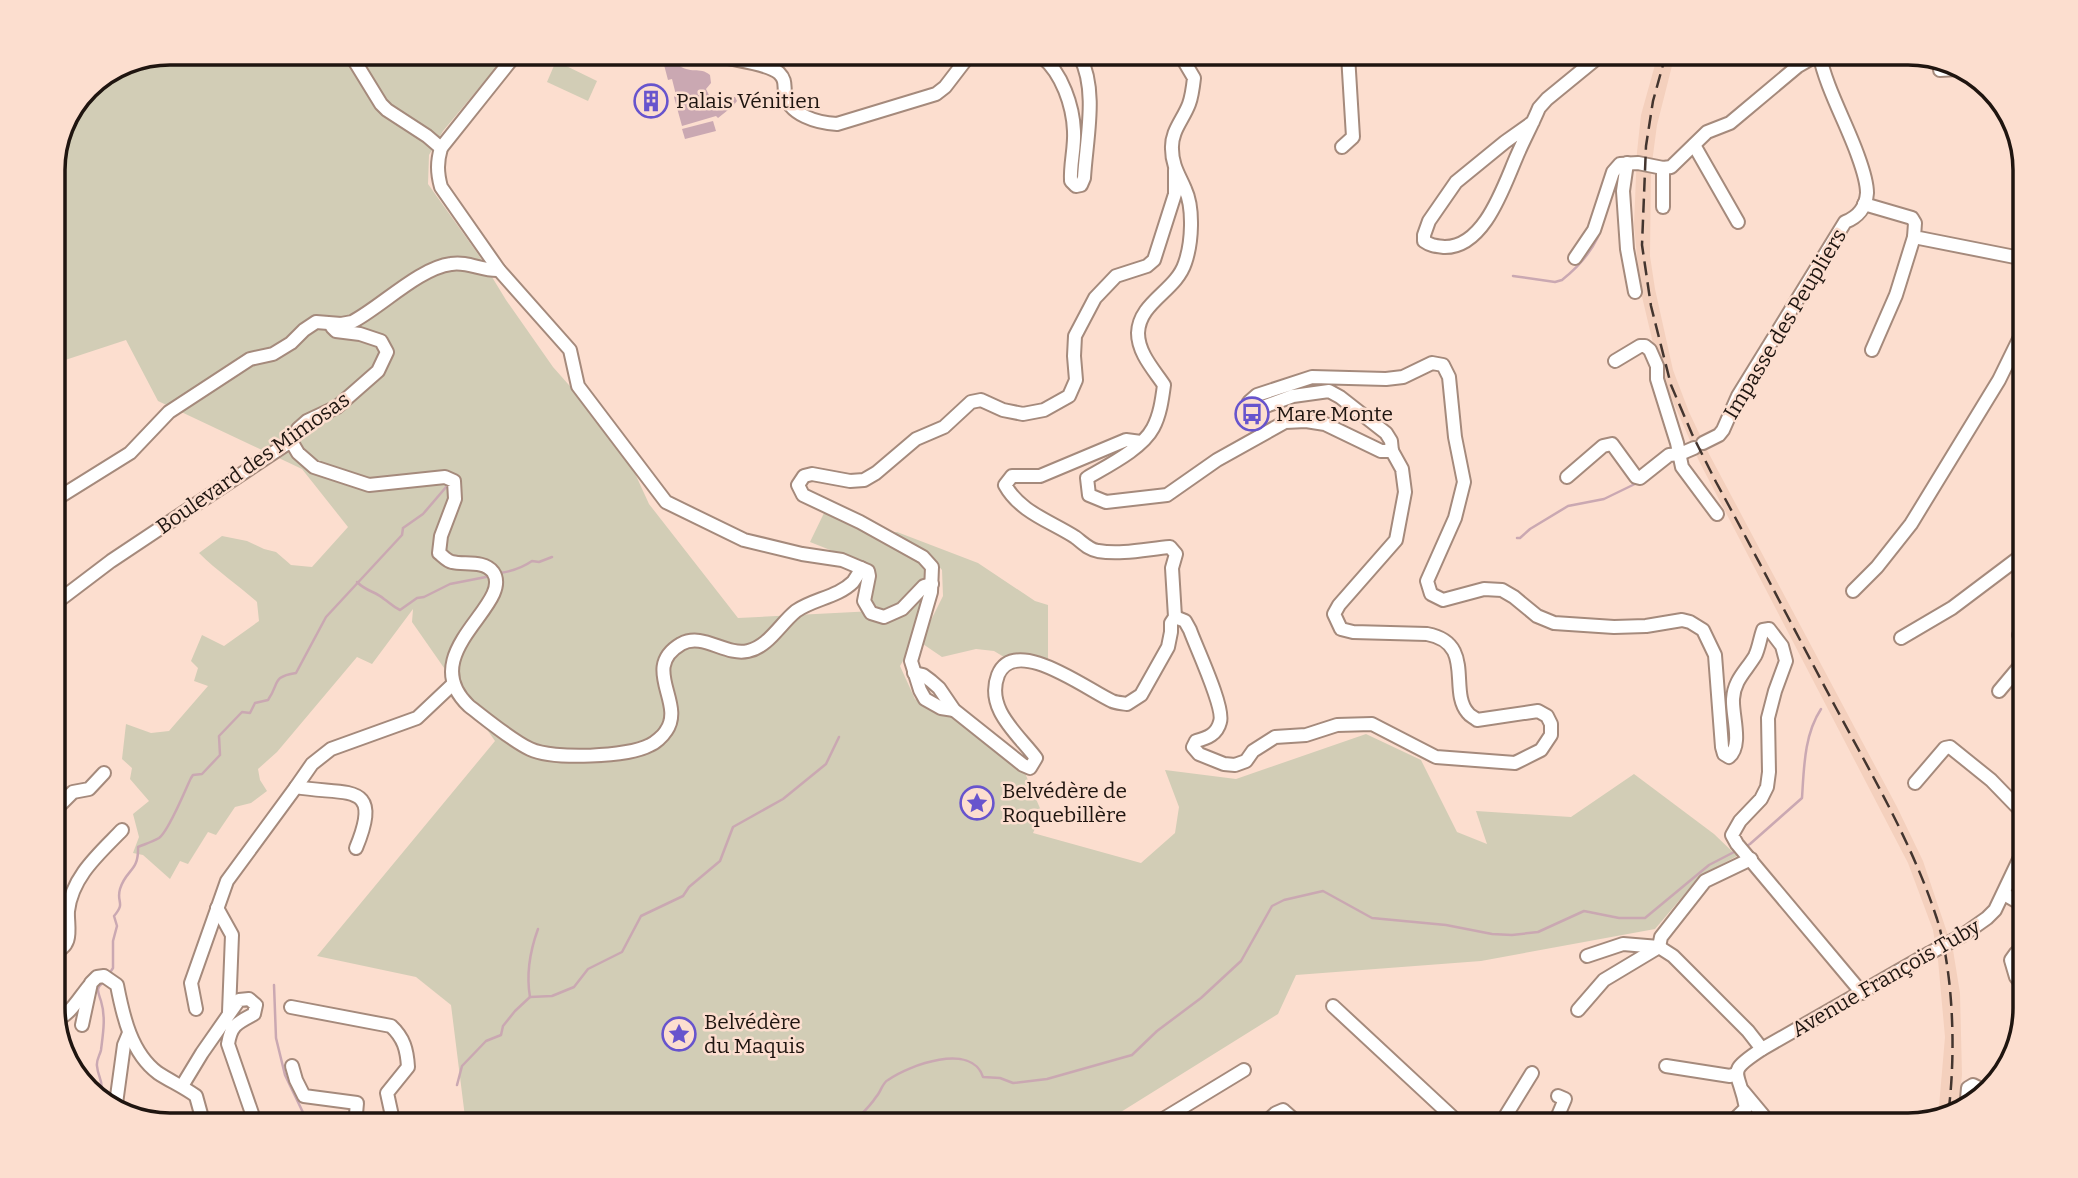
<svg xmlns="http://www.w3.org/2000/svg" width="2078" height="1178" font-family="Bitter,serif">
  <rect width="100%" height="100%" fill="#fcdecf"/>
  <path fill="#f4d0bd" d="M1658,54H1675L1657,125L1651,170L1650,256L1655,289L1673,370L1689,412L1708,452L1897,807L1923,861L1953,950L1960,993L1962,1075L1958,1112L1938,1118L1945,1037L1938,960L1933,930L1908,863L1699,461L1667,388L1655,352L1640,288L1634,225L1637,152L1641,115Z"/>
  <g fill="#d2cdb6">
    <path d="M503,59L443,131L429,155L428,184L478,254L506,300L553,367L622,445L649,504L738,618L874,611L878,620L922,594H926L910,649L900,666L915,699L960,720L1025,773L1042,813L1033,833L1141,863L1175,833L1179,807L1165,770L1236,779L1366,734L1421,760L1457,832L1487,844L1476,811L1571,817L1634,774L1714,834L1737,856L1700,876L1655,929L1481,961L1296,975L1278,1014L1100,1125H466L451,1005L416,977L317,956L495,741L412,622L413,609L372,664L357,657L277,752L258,769L260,780L267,791L251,803L235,807L216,835L208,832L188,864L180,861L170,879L143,855L133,853L139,837L133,814L149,801L130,779L132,768L122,759L126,724L151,733L169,731L208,686L194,681L198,668L191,661L202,635L224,646L259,621L257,602C238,585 217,571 199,553L222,536L247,541L264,549L276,552L291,565L312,567L348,527L302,469L158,401L126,340L53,364V162L87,87L125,61Z"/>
    <path d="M556,61L597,81L588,101L547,82Z"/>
    <path d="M825,511L926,563V580L892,612L876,610L870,603L876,579L875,572L868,565L810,542Z"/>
    <path d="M897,532L978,563L1035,601L1048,605V662L1009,660L994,651L976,649L942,657L920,642L943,596L942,570L928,554L891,533Z"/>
  </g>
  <g fill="#caa8b2">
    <path d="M663,61L671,64H677C690,75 700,66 710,75L711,83L706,89L709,95L735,97L737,101L733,106L718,118L716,116L682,126L674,97L676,95L672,79L668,80Z"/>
    <path d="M713,121L716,131L685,139L682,129Z"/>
  </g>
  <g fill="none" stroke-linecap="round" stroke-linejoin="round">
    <g stroke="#caa8b2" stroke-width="2.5">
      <path d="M1513,276L1555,282L1562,280C1582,264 1599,244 1604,218"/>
      <path d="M1517,538H1520L1530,529L1568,506L1604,499L1639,482"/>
      <path d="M500,573C513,571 522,568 532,561L539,562L552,557"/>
      <path d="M357,582C367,592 375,591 384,599C390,603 393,607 400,610L417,598L424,597L450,584L491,576"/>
      <path d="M1745,847L1750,844L1802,798C1804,768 1804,735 1821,709"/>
      <path d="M109,974L113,968V941L117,926L114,916C126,902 116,903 120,889C126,869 139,872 138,847C145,844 152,842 159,838C169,831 185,790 191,778L193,775L202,774L220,755L219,736L242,712L250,713L255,703L268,700C280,683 271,677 296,673L326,617L402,535L403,528L423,514L447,486"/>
      <path d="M274,985L276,1038L285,1075L309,1125"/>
      <path d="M530,997C526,974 530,951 538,929"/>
      <path d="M457,1085L462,1066L486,1041L501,1035L503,1026L515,1011L530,997L552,996L574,987L588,969L622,952L641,916L683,896L689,887L720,861L733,827L783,799L826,764L839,737"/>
      <path d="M98,1097C106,1083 98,1079 97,1066C96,1060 100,1055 101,1050C103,1034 106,1017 101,1001C98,992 95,988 104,982"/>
      <path d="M851,1125C859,1116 869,1108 876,1097C881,1092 882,1083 888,1080C909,1065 972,1042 983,1077L1000,1078L1013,1083L1047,1079L1132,1055L1157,1031L1201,998L1241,961L1272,906L1284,900L1323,891L1372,918L1446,925L1492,934L1512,935L1538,932L1584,911L1619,918H1645L1709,865L1736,851"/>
    </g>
    <defs>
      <g id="minor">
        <path d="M1181,56L1194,78C1193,87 1192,96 1189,104C1183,120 1171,131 1172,149C1172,165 1179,175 1185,189C1194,208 1192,243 1185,263C1176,291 1139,302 1138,333C1138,353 1154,370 1164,385C1162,400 1160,415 1153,428C1142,449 1107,466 1087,478L1089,495L1106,502L1167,495L1217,460L1285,422L1306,421L1325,424L1381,451H1392L1391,441L1386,433L1340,397L1329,391L1293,396L1255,410L1249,407V402L1257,395L1312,377L1386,379L1403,377L1432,363L1443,365L1449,377L1455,437L1464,482L1455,518L1427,581L1431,594L1443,600L1484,589L1502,590L1514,597L1537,616L1554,623L1614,627L1646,626L1682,620L1690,622L1703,630L1715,655L1722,747L1724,754L1729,757C1743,745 1732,716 1733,699C1734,680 1746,671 1755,656C1759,648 1760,638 1763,630L1769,629L1782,646L1786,661L1775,691L1768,718L1769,772L1767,787L1761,799L1740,821L1732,835L1737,844L1862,993"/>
        <path d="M1042,57C1062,73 1073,106 1074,131C1075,148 1070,164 1071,181L1076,186L1081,185L1084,178C1086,141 1098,90 1080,57"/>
        <path d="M727,58C741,61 768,64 779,73C786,80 784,85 785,93C788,115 818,123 837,124L936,94L945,87L968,57"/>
        <path d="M512,59L441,148C437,162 437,172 441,187L499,270L570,350L578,386L666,502L744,540L802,554L842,560L868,571L869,576L864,601L871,613L884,617L902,609L924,586L932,584"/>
        <path d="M354,60L381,104L387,110L427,136L441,148"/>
        <path d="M1940,70L1958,69L1959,66"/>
        <path d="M1533,122L1505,142L1456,182L1429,221L1424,235V241C1431,246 1436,246 1445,247C1484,247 1503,188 1516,158C1523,141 1532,125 1539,108L1547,99L1602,54"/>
        <path d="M1694,145L1738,222"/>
        <path d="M1342,147L1353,137L1348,55"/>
        <path d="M1627,163L1623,191L1627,249L1635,292"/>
        <path d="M1864,204L1912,218L1915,223L1914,237L2025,259"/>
        <path d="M1663,207V168"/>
        <path d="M1575,258L1594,230L1613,172L1620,164L1638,163L1663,168L1671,167L1707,132L1730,123L1798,66L1819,54"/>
        <path d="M1872,350L1896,295L1914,237"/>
        <path d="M1615,361L1640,346H1645L1650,350L1657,366V379L1677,443L1682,467L1717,514"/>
        <path d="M291,441L298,453L314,467L369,485L445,477L454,481L455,499L441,536L439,553C443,556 447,561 452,562C464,565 484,560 493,572C515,604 413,653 469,706C486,719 511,740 530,749C553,760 628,757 650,745C655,743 663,736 666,731C686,703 640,668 681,644C703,632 725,656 748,651C768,647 780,624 796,611C813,599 838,597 853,582C856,578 859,573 861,568"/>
        <path d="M1703,443L1719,435L1723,430L1738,396L1845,222C1858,217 1866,207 1867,193C1867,181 1862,167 1858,156C1846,122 1826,88 1819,53"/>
        <path d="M1567,477L1603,446L1612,444L1636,477L1640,478L1669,455L1680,454L1694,448"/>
        <path d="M53,501L130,453L169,412L250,359L273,354L291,343L304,330L316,322L341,324L352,322C381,307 419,268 451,264C468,261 482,271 499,270"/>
        <path d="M1853,591L1877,567L1911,524L1999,380L2025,327"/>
        <path d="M53,605L111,561L291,441L298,429L307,421L337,407L378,371L387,352L381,341L360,334L336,331L332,327"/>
        <path d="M1175,617L1185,621L1190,630C1196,647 1225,708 1220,722C1217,734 1208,738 1196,741L1193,747L1199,754L1224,764L1235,765L1246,761L1253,751L1275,737L1306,735L1337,725L1372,724L1436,757L1515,763L1541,750L1551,735V724L1547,716L1538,711L1477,720C1474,717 1470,716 1468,713C1448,691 1476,643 1427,634L1353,632L1341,629L1334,614L1339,605L1396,540L1405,492L1402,469L1392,451"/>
        <path d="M2019,635L2025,637"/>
        <path d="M1901,638L1952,608L2025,553"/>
        <path d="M914,673L923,675L931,681L939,688L954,710L1023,765L1030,768L1036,758C1018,734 985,709 998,675C1015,634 1089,691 1112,701C1116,703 1122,703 1127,704L1141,695L1168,647L1171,632V623L1175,617L1172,568L1176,554L1170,547C1147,549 1121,555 1098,551C1089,550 1082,542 1075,537C1050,521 1020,512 1005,485L1012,476H1040L1126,440L1141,442"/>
        <path d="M1999,691L2025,660"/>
        <path d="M954,710L941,708L925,699L920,690L911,661L931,592L932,567L923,557L860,522L803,495L798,485L804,476L812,474L850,481L864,480L876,473L916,439L944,427L971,402L981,400L1003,410L1023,414L1044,410L1069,396L1076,380L1074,356L1075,336L1095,298L1116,276L1147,266L1154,260L1175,194V170"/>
        <path d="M1915,783L1945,748L1950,747L1991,780L2025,815"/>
        <path d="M296,787C346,796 384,780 356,848"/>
        <path d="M53,812L73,792L89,789L104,773"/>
        <path d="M2004,894L2025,906"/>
        <path d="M217,908L232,935L229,1012"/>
        <path d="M1963,935L1987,918L1995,910L2025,847"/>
        <path d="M53,952C75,947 67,926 68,911C72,876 100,853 122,830"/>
        <path d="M1587,956L1623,944L1659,947L1673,956L1748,1031L1762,1049"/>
        <path d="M2025,956L2016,953L2011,960L2016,977L2025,989"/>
        <path d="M1333,1006L1461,1125"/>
        <path d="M291,1007L391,1026C404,1038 407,1050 408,1067L387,1093L394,1125"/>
        <path d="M196,1009L191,983L227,881L296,787L312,764L331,749L417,718L452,685"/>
        <path d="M1578,1010L1604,980L1659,947L1661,937L1705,881L1751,859"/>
        <path d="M54,1020C69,1017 79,998 89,986"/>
        <path d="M82,1025L91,983L97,977L104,976L117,985C123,1016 131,1053 158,1073C170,1081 184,1087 196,1096L204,1125"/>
        <path d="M292,1066L296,1080L304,1096L357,1103L355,1125"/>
        <path d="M1666,1066L1730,1076L1736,1074"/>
        <path d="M182,1086L202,1053L239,1000L249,999L256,1005L254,1014C237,1023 231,1025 228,1044L256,1125"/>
        <path d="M1743,1091L1763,1115L1768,1125"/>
        <path d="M1966,1110L1968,1088L1973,1085L1985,1091"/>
        <path d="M115,1111L124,1045L129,1033"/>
        <path d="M1735,1119L1753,1121L1758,1125"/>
        <path d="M1158,1125L1165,1118L1244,1070"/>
        <path d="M1263,1125L1276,1113L1283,1110L1300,1125"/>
        <path d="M1500,1125L1532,1073"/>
        <path d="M1554,1125L1565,1099L1558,1096"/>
        <path d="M1719,1125L1735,1119L1746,1108C1739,1069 1724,1074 1762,1049L1928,954"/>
      </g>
    </defs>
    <use href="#minor" stroke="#a58a7c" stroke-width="16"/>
    <use href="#minor" stroke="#fff" stroke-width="12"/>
    <path stroke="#43352f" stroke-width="2.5" stroke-dasharray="14 7" stroke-linecap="butt" d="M1666,54L1653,101L1646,146L1642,245L1651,306L1671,385L1692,434L1716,482C1757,557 1796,633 1836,708C1873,777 1913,845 1937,919C1954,974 1956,1058 1948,1115"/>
    <defs>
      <path id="minor-bridge" d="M1928,954L1963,935"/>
    </defs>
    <use href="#minor-bridge" stroke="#a58a7c" stroke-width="16" stroke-linecap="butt"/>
    <use href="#minor-bridge" stroke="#fff" stroke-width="12"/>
  </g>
  <defs>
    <symbol id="building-ring" viewBox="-11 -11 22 22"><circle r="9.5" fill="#fcdecf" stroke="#6754cd" stroke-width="1.5"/><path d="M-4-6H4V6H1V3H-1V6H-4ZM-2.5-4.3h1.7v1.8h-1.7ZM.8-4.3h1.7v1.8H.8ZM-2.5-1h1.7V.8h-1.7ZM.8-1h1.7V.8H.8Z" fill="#6754cd"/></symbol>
    <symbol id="bus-ring" viewBox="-11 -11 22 22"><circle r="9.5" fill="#fcdecf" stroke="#6754cd" stroke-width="1.5"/><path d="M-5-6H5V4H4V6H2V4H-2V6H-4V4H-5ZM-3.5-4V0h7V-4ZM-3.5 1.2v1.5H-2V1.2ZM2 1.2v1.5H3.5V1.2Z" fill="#6754cd"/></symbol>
    <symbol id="sight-ring" viewBox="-11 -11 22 22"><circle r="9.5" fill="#fcdecf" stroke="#6754cd" stroke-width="1.5"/><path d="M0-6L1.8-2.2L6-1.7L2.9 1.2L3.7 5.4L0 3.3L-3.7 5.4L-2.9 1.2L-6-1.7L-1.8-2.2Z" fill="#6754cd"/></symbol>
  </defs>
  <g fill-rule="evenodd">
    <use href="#building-ring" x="632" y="82" width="38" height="38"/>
    <use href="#bus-ring" x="1233" y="395" width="38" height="38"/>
    <use href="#sight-ring" x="958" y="784" width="38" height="38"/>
    <use href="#sight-ring" x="660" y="1015" width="38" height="38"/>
  </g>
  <g text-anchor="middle" stroke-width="5" stroke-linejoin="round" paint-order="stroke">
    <g font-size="21" fill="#1f1510" stroke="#fcdecf" text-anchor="start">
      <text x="676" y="108">Palais Vénitien</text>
      <text x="1276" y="421">Mare Monte</text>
      <text x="1002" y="798">Belvédère de<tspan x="1002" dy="24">Roquebillère</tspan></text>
      <text x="704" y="1029">Belvédère<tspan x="704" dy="24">du Maquis</tspan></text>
    </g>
    <g font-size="21" fill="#1f1510" stroke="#fcdecf">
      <text transform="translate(1785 324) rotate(-59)" y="7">Impasse des Peupliers</text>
      <text transform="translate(253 463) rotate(-35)" y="7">Boulevard des Mimosas</text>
      <text transform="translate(1886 978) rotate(-30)" y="7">Avenue François Tuby</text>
    </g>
  </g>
  <path d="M0 0H2078V1178H0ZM170 65H1908A105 105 0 0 1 2013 170V1008A105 105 0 0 1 1908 1113H170A105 105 0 0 1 65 1008V170A105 105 0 0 1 170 65Z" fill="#fcdecf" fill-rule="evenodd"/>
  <path fill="none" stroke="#1f1510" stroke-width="3.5" d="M170 65H1908A105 105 0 0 1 2013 170V1008A105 105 0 0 1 1908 1113H170A105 105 0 0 1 65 1008V170A105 105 0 0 1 170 65Z"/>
</svg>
